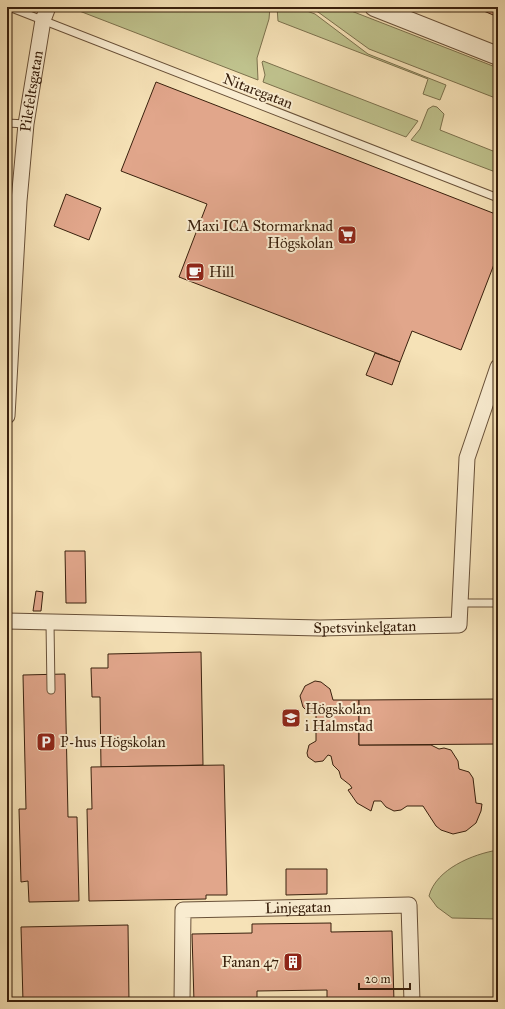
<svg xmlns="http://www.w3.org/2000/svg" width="505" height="1009" font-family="'IM FELL Great Primer',serif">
  <rect width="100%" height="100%" fill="#f6e2b7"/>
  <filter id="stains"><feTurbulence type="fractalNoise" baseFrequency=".005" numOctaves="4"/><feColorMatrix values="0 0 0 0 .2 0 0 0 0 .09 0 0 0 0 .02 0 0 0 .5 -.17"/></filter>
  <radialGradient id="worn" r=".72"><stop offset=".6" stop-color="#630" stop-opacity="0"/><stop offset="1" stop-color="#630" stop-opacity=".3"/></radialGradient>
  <g fill="#bfc28d" stroke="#7c714d">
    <path d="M69,7H270L269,19L257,58L258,80Z"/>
    <path d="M277,7H296L315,14L368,54L446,85L440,100L423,94L428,79L278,21Z"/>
    <path d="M306,7H341L498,68V99L369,49L318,12Z"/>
    <path d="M263,61L418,121L406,137L263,82L265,75L262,62Z"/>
    <path d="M433,106L437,107L444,114L440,130L498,153V173L411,140L420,129L428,109Z"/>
    <path d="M498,850V919L452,918L437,907L429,896C436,869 473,854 498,850Z"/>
  </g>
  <g fill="#e1a68b" stroke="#39200d">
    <path d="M479,7H498V17L479,9Z"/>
    <path d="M156,82L498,215V254L461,350L412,331L400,362L179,277L207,204L121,171Z"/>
    <path d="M66,194L101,208L89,240L54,226Z"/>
    <path d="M375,353L400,362L392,385L366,375Z"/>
    <path d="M65,551H85L86,603H66Z"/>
    <path d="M36,591L43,592L41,611H33Z"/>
    <path d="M201,652L203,765L101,767L100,697H92L91,668H108V654Z"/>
    <path d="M65,674L68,817H77L79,901L29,902L28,881L21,882L19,809H26L23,675Z"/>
    <path d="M315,681L321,682L330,689L333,700H359V745H431L439,749L444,748L451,750L458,761L459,769L469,772L473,778L476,803L482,804L481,811L476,823L466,831L453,834L441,830L436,826L423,806H407L401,810L394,811L386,807L381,801H374L371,811L357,803L348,790L352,788L350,785L341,778L339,771L333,765L331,756L328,755L323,761L315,762L308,757L307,753L309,745L316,741V714L307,711L303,707L300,696L305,686Z"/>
    <path d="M498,699V744L359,745V700Z"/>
    <path d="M224,765L227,895H206V899L89,901L87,809H92L91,767Z"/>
    <path d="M286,869H327V894L286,895Z"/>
    <path d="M331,923V932L392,931L394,1002H327V990L257,991V1002H194L192,934L252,933V924Z"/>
    <path d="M128,925L129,1002H23L21,927Z"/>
  </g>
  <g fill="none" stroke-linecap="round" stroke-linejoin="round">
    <defs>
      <g id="service">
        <path d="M9,7L498,198"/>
        <path d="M7,123L26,124"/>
        <path d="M460,603H498"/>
        <path d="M50,623L51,690"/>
      </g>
      <g id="minor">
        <path id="s1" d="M7,416L19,201L26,124L43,20L48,7"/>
        <path id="s2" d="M7,621L320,628L459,625L467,458L498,367"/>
        <path id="s3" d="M182,1002L183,910L409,905L412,1002"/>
      </g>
      <path id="tertiary" d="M374,7L498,56"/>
    </defs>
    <use href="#service" stroke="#685038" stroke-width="9"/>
    <use href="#minor" stroke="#685038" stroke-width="17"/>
    <use href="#tertiary" stroke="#685038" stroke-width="20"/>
    <use href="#service" stroke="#f9ecd0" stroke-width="7"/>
    <use href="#minor" stroke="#f9ecd0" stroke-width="15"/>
    <use href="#tertiary" stroke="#f9ecd0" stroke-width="18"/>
  </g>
  <defs>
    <symbol id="supermarket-square" viewBox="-11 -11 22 22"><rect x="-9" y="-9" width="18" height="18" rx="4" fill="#8f2418" stroke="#f9ecd0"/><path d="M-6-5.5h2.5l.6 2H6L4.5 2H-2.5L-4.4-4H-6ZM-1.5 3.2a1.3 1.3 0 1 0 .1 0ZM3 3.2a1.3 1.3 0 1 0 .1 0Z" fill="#fff"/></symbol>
    <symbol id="cafe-square" viewBox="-11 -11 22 22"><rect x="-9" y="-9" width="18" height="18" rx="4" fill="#8f2418" stroke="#f9ecd0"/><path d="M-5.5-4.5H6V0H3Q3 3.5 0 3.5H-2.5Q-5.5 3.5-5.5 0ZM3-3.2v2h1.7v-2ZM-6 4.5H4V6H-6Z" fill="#fff"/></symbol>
    <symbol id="university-square" viewBox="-11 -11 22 22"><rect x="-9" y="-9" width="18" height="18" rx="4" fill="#8f2418" stroke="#f9ecd0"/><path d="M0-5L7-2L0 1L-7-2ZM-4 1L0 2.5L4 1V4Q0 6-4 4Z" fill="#fff"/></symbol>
    <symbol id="parking-square" viewBox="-11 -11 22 22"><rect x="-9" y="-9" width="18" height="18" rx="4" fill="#8f2418" stroke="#f9ecd0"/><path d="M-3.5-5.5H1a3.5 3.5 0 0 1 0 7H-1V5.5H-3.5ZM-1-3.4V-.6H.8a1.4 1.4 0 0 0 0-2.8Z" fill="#fff"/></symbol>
    <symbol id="building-square" viewBox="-11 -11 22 22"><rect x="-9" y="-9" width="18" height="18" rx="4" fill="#8f2418" stroke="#f9ecd0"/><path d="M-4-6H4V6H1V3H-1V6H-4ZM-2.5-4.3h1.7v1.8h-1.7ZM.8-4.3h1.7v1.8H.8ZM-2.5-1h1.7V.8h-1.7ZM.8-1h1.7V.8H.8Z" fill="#fff"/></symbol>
  </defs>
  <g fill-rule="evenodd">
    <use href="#supermarket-square" x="336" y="224" width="22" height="22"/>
    <use href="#cafe-square" x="184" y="261" width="22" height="22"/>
    <use href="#university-square" x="280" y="707" width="22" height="22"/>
    <use href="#parking-square" x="35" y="731" width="22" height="22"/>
    <use href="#building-square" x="282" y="951" width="22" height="22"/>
  </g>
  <g text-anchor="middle" stroke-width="4" stroke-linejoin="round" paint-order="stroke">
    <g font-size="15" fill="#39200d" stroke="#f9ecd0">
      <text dy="5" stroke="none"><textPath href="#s1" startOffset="326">Pilefeltsgatan</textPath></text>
      <text transform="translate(258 91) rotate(21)" y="5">Nitaregatan</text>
      <text dy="5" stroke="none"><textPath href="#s2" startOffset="358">Spetsvinkelgatan</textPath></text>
      <text dy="5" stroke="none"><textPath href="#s3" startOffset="207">Linjegatan</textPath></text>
    </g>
    <g font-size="15" fill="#39200d" stroke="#f9ecd0" text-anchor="start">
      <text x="333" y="231" text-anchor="end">Maxi ICA Stormarknad<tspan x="333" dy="17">Högskolan</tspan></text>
      <text x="209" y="277">Hill</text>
      <text x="305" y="714">Högskolan<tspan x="305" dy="17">i Halmstad</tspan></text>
      <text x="60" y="747">P-hus Högskolan</text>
      <text x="279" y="967" text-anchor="end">Fanan 47</text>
    </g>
  </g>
  <rect width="505" height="1009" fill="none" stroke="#f6e2b7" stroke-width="24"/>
  <rect x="8" y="8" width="489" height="993" fill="none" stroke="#39200d" stroke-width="2"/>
  <rect x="12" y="12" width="481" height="985" fill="none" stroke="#39200d"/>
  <path d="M359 983v6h51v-6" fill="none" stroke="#39200d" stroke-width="2"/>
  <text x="365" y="983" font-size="12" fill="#39200d" stroke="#f9ecd0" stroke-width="3" paint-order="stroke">20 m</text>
  <rect width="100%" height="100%" filter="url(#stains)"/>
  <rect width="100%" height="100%" fill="url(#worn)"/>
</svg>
